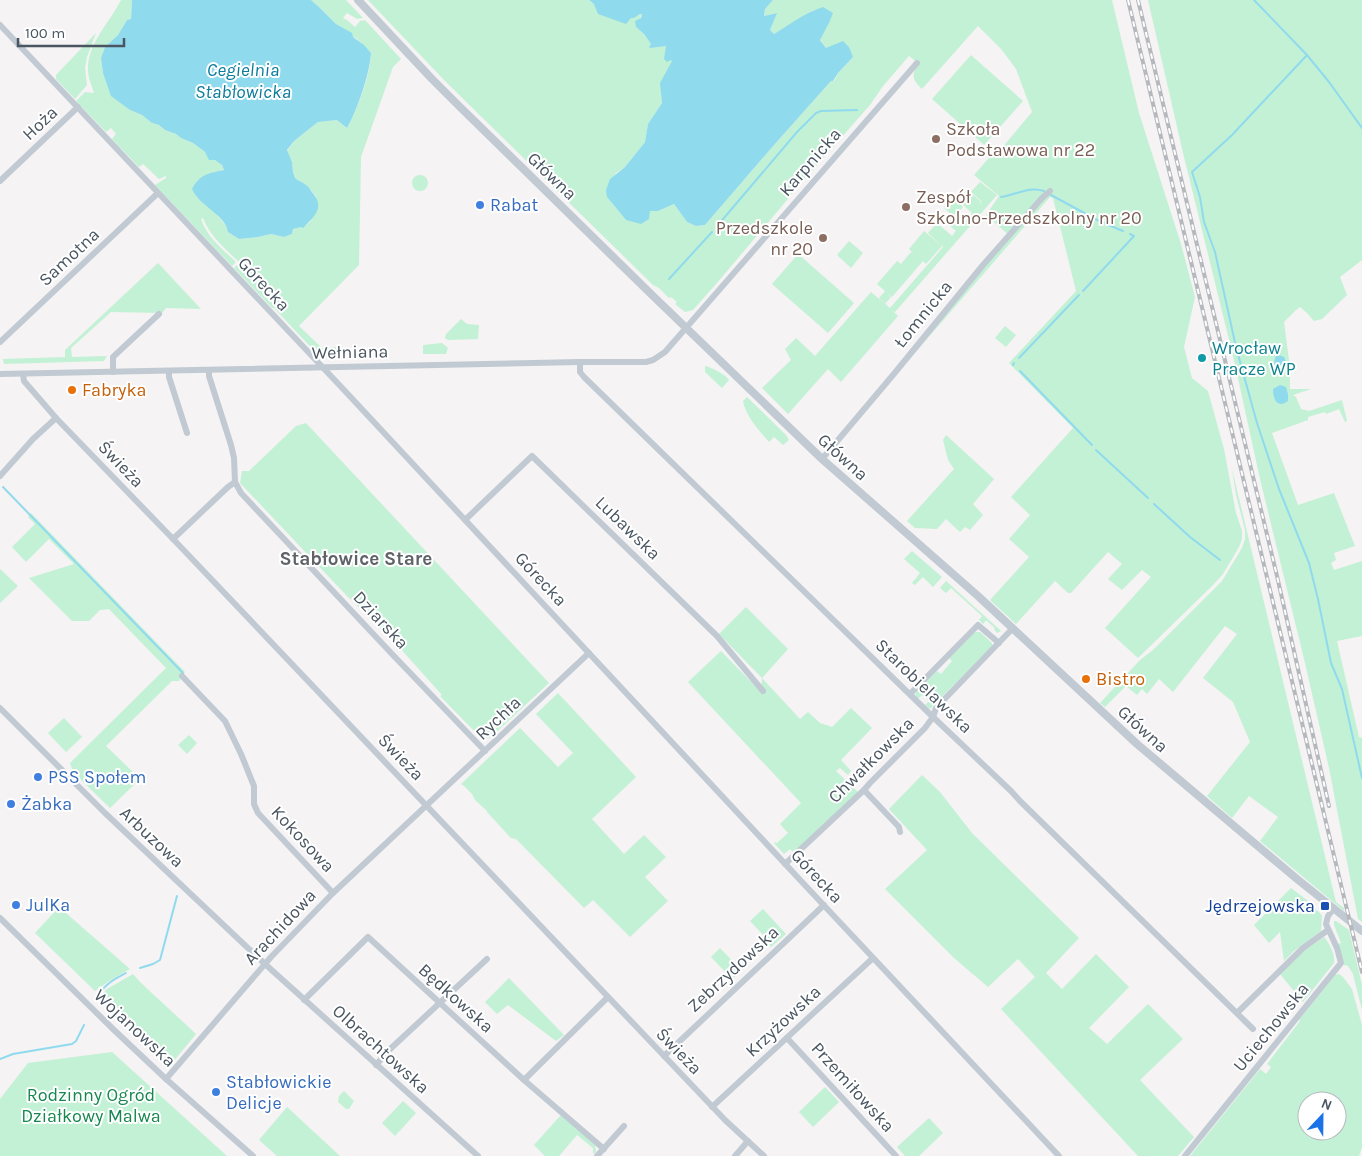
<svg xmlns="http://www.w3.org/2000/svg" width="1362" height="1156" font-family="Karla,sans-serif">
  <rect width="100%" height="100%" fill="#f5f3f3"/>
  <g fill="#c3f1d5" fill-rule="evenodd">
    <path d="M121,0H132L131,19L127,20L118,35L105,47L101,58L103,73L107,82L130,110L142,115L152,123L159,125L165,130L176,134L181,138L193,143L222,165L224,170L213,172L216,214L228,228V232L239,239L258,237L271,234L284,237L292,234L293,229L306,225L311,221L316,196L306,185L295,178L293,172L292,162L287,151L294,141L318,122L337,120L347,128C357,111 371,73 371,53L356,38L353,37L344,29L336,24L319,7L311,0H346L363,18L357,19L347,13L343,18L347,20L355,27L360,21L365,20L401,59L393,67L361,157L359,265L299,326L322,348L341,347V357H320L274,308H272L234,268L237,265L243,267L244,265L241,264C227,250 210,237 203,218L201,219C207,237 221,248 235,261V263L232,266L155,185L166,178V176L159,179L143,164L139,167L112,139L116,134L111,128L106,132L76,101L85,92L94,93C92,86 88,78 88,70C87,44 110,22 121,0Z"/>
    <path d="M368,0H589L594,4L631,18H634L640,14H642L636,27L644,34L651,44L649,47L666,46L673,62L661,83L662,103L648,124L645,142L625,167L616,173L614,177L607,197L626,220L650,211H658L674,204L687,222L696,226L705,225L774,145L831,81H834L838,73L853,57L826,48L820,39L829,23L814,10L774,34L770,30L776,13L764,16L765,9L773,0H1112L1139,113L1181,244L1195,297L1184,347L1192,378L1208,391L1224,449L1236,513L1242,531V539L1239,547L1223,574L1213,585L1138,658L1105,628L1151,577L1142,570L1122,590L1108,579L1122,564L1108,552L1071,593H1068L1055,581L1016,624L990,600L1029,557L1009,539L1030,515L1011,497L1073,428L1009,363L1076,291L1053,198L1050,197L895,376L1010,236L986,215L999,196L974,175L994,152L1001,149L1032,112L1016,69L1002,50L978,26L922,89C913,80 910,75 919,64L909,56L883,86L870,105L803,181L717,283L693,310L685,312L675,304L677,302L671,297L669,298L659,288L653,285L445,81Z"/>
    <path d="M1148,0H1362V260L1340,277L1347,295L1322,319L1314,321L1307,313L1300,307L1296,310L1284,322L1290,368V389H1311L1293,395L1296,397L1301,409L1309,411L1342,400L1347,421L1345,422L1339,409L1326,414L1325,412L1308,417V420L1272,433L1298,505L1334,493L1355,546L1334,553L1336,560L1331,563L1334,570L1362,561V636L1337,641L1359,737L1362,738V922L1358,919L1329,768L1305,663L1260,479L1234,360L1183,153Z"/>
    <path d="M96,33L87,57L85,68L87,85L75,99L56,79V75Z"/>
    <path d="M971,55L1023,101L984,145L932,99Z"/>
    <circle cx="420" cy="183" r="8"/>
    <path d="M980,182L997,195L895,312L892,310L898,316L841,382L828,369L788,414L762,388L791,360L785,349L796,338L815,356L871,292L890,308L943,247L928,233L937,223L952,236L956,231L949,225L955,218L962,225L972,213L961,203L971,193L981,202L978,205L982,202L971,192Z"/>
    <path d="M954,198L963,207L957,215L953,216L944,208Z"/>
    <path d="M924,231L942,246L926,264L923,261L892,297L887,293L891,297L885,304L879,298L885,291L877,284L897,261L901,264L911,252L914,254L909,249Z"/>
    <path d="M849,241L863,253L851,268L837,255Z"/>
    <path d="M798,254L854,303L828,333L772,284Z"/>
    <path d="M158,263L201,309L166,308L162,313L111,312L71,348L72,357L107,356L104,361L4,364L3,359L65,357V350Z"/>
    <path d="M461,319L467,324L479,325L478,339L448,340L445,338L446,334Z"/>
    <path d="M1005,326L1016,335L1006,347L995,338Z"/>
    <path d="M442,343L448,348L446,354H423V345Z"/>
    <path d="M705,366C711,367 726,375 729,380L722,388L705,372Z"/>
    <path d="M747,397L786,435L789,440L783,445L774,437L769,442C759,430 746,417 743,401Z"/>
    <path d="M306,423L549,683L490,738L480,737L440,696L442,695L391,638L346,595L240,483L242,471H249L296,426Z"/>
    <path d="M946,435L994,479L973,504L983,515L970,530L965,527L960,532L946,519L937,529L915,528L907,521L954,469L948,460L943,440Z"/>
    <path d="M1232,469L1336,902L1344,908V911L1260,841L1278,817L1249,796L1232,818L1207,796L1250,742L1233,702L1203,678L1237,634L1225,626L1173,692L1159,679L1147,694L1142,689L1137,695L1126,686L1105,707L1100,703L1140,660L1153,650L1222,581L1242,548L1245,539V530L1236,495Z"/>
    <path d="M31,513L185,672L179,681H172L106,746L140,779L110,808L73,772L70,763L166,668L109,609L100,610L89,621H72L29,578L74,564L49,539L26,562L12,547L35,524L28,517Z"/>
    <path d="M912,551L942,577L933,587L923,577L915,585L912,583L920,573L904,559Z"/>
    <path d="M0,569L18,586L0,603Z"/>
    <path d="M946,581L1001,631L997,633L994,629L995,628L986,620L983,624L979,620L982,616L951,588L946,593L940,588Z"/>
    <path d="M746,607L788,649L762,678L800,719L808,712L820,723L832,727L851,708L872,728L841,760L851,771L848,775L840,768L836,771L858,792L794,853L790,849L784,854L774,843L775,842L777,843L788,833L780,824L801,803L688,682L721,651L761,692L762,678L719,634Z"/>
    <path d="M975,632H980L992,643V646L930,709L925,705L929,701L922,695L918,699L915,696L916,692L937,671L941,674L952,661L949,658Z"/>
    <path d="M558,693L636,777L592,819L624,854L644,835L666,857L645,877L668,901L630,937L593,900L584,908L516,839L511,838L487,812V811L475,800L472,794L464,786L461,784L520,728L558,767L573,753L536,714Z"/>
    <path d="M64,718L82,737L66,752L48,733Z"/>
    <path d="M189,735L197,743L187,754L178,745Z"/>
    <path d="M922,775L940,792L972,833L1079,938L1046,973L1062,989L1096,954L1129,987L1089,1028L1107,1044L1148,1004L1183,1039L1140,1080L1194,1137L1178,1156H1138L1001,1009L1035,977L1018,959L988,987L954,958L885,889L927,850L889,809Z"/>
    <path d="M1291,888L1312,904L1315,909L1320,913L1322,916L1321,931L1294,951L1284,961L1280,932L1269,943L1254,925Z"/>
    <path d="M59,907L130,969L112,979L95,991L35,933Z"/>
    <path d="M763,909L786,934L771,947L769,945L771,943L750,921Z"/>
    <path d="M1334,921H1336L1349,930L1362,985V1010L1353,974L1348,966L1344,965L1338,944L1341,943L1334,925Z"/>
    <path d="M1324,937C1330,944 1335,954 1334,963L1303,1002L1280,974L1304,951Z"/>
    <path d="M720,948L742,971L732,979L711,957Z"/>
    <path d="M133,974L140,982L196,1034L172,1063L101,996L107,989Z"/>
    <path d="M1339,974L1343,977L1352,989L1362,1025V1147L1359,1156H1190L1260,1069L1266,1074L1271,1067L1267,1064L1300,1021L1299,1020L1335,975ZM1307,1101H1337V1131H1307Z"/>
    <path d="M509,978L564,1035L556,1041L508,1005L497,1014L485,1002Z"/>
    <path d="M112,1052L227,1156H0V1099L28,1063Z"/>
    <path d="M825,1087L839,1102L813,1127L799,1112Z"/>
    <path d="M344,1091L354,1101L349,1109H346L338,1102L339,1096Z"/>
    <path d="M403,1101L416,1113L395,1136L382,1123Z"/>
    <path d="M287,1107L340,1156H277L259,1140Z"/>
    <path d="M561,1115L595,1145L596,1152L593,1154V1148L577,1135L559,1156H545L534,1145Z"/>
    <path d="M929,1118L943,1133L919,1156H905L897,1147Z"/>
  </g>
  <g fill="#90daee">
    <path d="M132,0H311L319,7L336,24L352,33L353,37L364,45L371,53C370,73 357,111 347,128L337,120L318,122L294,141L287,150L292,162L293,172L295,178C299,181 302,182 306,185C308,186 310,189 311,191C326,207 315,216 303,228L301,227L293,229L292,234L284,237L271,234L258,237L239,239L228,232C226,215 199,206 192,189C200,174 209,173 224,170L222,165L215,160H209L205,152L193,143L181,138L176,134L165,130L159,125L152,123L142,115L130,110L111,96L103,73L101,58L105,47L118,35L127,20L131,19Z"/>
    <path d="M589,0H773L765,9L764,16L777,13L770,30L774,34C790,24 805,13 823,7L833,13L829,23L820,40L826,48L843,41L849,47L853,57L838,73L833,81H831L774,145L705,225L696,226L687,222L674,204L658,211H650L649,219L641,224L626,220L607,197L606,190L610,179L625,167L645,142L648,124L662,103L660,83L672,61L671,60L667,62L664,59L666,46L650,48L649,47L651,44L644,34L636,27L635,21L641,18L642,14H640L634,18H631L626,24L598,14L594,4Z"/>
    <path d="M1279,355L1284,357C1287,363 1288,369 1282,374H1279C1274,370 1273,362 1276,356Z"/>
    <path d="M1280,385L1286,387L1288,394V401C1277,409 1273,399 1273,389Z"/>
  </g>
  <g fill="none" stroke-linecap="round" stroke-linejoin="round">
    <g stroke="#90daee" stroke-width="2">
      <path d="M1254,0L1307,55L1329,82L1362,128"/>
      <path d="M1307,55L1232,135L1192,172L1200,197L1204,222L1215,252L1236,347L1257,423L1279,489L1309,563L1318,599L1331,663L1342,689L1362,778"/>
      <path d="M1051,195L1101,222L1123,231"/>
      <path d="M1001,197C1016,195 1029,186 1044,191"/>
      <path d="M718,225L797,132L816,113L821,111L857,110"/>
      <path d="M669,279L712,232"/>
      <path d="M1083,291L1134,236L1130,234"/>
      <path d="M1019,358L1079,295"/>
      <path d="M1013,365L1014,363"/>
      <path d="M1020,371L1092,445"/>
      <path d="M1096,450L1148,498"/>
      <path d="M3,487L183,673"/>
      <path d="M1154,504L1190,537L1220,560"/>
      <path d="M140,968L153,964L160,960L177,896"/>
      <path d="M101,992C106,983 117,978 126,973"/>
      <path d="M0,1059L13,1054L72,1044L76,1041L84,1025"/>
    </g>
    <g stroke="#c1cad2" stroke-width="6">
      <path d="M0,25L345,391L802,882L1059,1156"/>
      <path d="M0,181L78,107"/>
      <path d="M0,342L158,193"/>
      <path d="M580,362V372L584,377L933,717L1011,791L1020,801L1253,1029"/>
      <path d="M209,370V376L231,445L234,458L235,482L241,493L392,654L485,751"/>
      <path d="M169,371V377L187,433"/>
      <path d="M113,372V357L159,314"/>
      <path d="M0,374L580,362H646L653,360L665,352L917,63"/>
      <path d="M23,374L24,381L56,418L176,542L725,1120L764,1156"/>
      <path d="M822,459L893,375L983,265L1042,198L1050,191"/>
      <path d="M0,476L33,439L56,418"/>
      <path d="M465,520L532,456L717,636L763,691"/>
      <path d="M173,539L228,487L235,482"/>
      <path d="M182,676L225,721L241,754L254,786V804L258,813L333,893"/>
      <path d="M910,694L978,625L999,643"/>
      <path d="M0,708L105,813L265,964L478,1156"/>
      <path d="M864,790L899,827L900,832"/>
      <path d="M785,864L864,790L870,783L925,728L933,717L936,708L1013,628"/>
      <path d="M0,918L113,1029L166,1079L253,1156"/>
      <path d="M304,1000L368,937L524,1080L604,1149"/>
      <path d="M1237,1013L1303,948L1328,930"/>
      <path d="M787,1038L896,1156"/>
      <path d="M664,1056L824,905"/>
      <path d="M376,1065L388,1051L487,959"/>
      <path d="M166,1079L271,957L333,893L589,653"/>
      <path d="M524,1080L608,997"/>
      <path d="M712,1107L873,958"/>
      <path d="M597,1156L624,1126"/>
      <path d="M735,1156L748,1141"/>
      <path d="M1185,1156L1341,963L1337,948L1326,924L1328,916L1334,908"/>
    </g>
    <path stroke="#c1cad2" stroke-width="8" d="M358,0L432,79L458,105L651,294L822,459L978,596L1137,744L1297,879L1362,931"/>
    <defs>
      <g id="rail">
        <path d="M1128,0L1362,972"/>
        <path d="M1138,0L1277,576L1329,806"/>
      </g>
    </defs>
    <use href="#rail" stroke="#b5b8bd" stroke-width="4"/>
    <use href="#rail" stroke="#fff" stroke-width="2" stroke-dasharray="5.5" stroke-linecap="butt"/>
  </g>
  <g fill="#8d6e63" stroke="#fff" stroke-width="2">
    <circle cx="936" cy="139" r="5"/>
    <circle cx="906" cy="207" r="5"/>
    <circle cx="823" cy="238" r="5"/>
  </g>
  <g fill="#3f7fe0" stroke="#fff" stroke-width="2">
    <circle cx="480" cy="205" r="5"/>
    <circle cx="38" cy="777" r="5"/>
    <circle cx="11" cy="804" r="5"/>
    <circle cx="16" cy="905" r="5"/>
    <circle cx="216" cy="1092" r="5"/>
  </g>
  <circle fill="#0f9aa8" stroke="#fff" stroke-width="2" cx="1202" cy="358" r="5"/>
  <g fill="#e8710a" stroke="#fff" stroke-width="2">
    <circle cx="72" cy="390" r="5"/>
    <circle cx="1086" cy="679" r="5"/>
  </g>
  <rect fill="#1a4fb4" stroke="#fff" stroke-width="2" x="1320" y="901" width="10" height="10" rx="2.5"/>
  <g text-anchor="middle" stroke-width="4" stroke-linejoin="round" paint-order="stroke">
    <g font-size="18" fill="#4a5661" stroke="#fff">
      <text transform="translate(40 123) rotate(-43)" y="6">Hoża</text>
      <text transform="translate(810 162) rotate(-49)" y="6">Karpnicka</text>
      <text transform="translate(552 176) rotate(44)" y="6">Główna</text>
      <text transform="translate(69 257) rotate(-43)" y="6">Samotna</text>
      <text transform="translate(264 284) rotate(47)" y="6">Górecka</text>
      <text transform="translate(923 314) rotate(-51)" y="6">Łomnicka</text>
      <text transform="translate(350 352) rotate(-1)" y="6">Wełniana</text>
      <text transform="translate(843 457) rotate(42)" y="6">Główna</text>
      <text transform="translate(121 464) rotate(46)" y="6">Świeża</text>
      <text transform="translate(628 528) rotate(44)" y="6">Lubawska</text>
      <text transform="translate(541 579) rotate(47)" y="6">Górecka</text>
      <text transform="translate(381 620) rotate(47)" y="6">Dziarska</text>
      <text transform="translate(924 686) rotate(44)" y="6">Starobielawska</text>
      <text transform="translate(498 718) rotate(-43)" y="6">Rychła</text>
      <text transform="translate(1143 729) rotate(42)" y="6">Główna</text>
      <text transform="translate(401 757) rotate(46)" y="6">Świeża</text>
      <text transform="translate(871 760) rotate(-45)" y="6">Chwałkowska</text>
      <text transform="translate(152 837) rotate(43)" y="6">Arbuzowa</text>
      <text transform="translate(303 839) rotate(47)" y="6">Kokosowa</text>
      <text transform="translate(817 876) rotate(47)" y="6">Górecka</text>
      <text transform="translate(280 927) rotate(-47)" y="6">Arachidowa</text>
      <text transform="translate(733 969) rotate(-43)" y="6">Zebrzydowska</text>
      <text transform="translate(456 998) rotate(42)" y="6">Będkowska</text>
      <text transform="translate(783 1021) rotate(-43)" y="6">Krzyżowska</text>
      <text transform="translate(1271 1027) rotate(-51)" y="6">Uciechowska</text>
      <text transform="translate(135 1028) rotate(43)" y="6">Wojanowska</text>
      <text transform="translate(381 1049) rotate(42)" y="6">Olbrachtowska</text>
      <text transform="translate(679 1051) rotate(46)" y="6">Świeża</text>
      <text transform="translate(853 1087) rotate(48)" y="6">Przemiłowska</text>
    </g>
    <g font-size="18" fill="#785e54" stroke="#fff" text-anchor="start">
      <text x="946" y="135">Szkoła<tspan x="946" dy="21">Podstawowa nr 22</tspan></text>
      <text x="916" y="203">Zespół<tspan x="916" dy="21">Szkolno-Przedszkolny nr 20</tspan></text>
      <text x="813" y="234" text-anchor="end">Przedszkole<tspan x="813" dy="21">nr 20</tspan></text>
    </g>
    <g font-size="18" fill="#366cbe" stroke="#fff" text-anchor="start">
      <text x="490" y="211">Rabat</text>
      <text x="48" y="783">PSS Społem</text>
      <text x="21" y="810">Żabka</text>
      <text x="26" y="911">JulKa</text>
      <text x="226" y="1088">Stabłowickie<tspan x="226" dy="21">Delicje</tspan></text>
    </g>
    <g font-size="18" fill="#0d838f" stroke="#fff" text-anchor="start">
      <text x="1212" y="354">Wrocław<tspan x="1212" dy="21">Pracze WP</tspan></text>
    </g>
    <g font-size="18" fill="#c56008" stroke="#fff" text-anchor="start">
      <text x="82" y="396">Fabryka</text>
      <text x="1096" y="685">Bistro</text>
    </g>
    <g font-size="18" fill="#164399" stroke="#fff" text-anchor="end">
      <text x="1315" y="912">Jędrzejowska</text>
    </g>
    <g font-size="18" fill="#17864f" stroke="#fff">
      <text x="91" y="1101">Rodzinny Ogród<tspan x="91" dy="21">Działkowy Malwa</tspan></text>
    </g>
    <g font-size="19" font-style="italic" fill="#0c7c9b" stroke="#fff">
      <text x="243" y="76">Cegielnia<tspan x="243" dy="22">Stabłowicka</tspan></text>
    </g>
    <g font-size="19" font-weight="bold" fill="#5f6368" stroke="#fff">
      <text x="356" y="565">Stabłowice Stare</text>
    </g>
  </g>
  <g transform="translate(1322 1116) rotate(22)"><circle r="24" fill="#ffffff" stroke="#b7bbc0"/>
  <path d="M0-4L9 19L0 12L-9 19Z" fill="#1a73e8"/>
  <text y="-8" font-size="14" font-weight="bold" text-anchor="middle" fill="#4a5661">N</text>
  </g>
  <path d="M18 38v8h106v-8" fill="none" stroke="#4a5661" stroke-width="2.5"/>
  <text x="25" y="38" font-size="15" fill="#4a5661" stroke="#ffffff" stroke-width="4" paint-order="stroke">100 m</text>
</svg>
